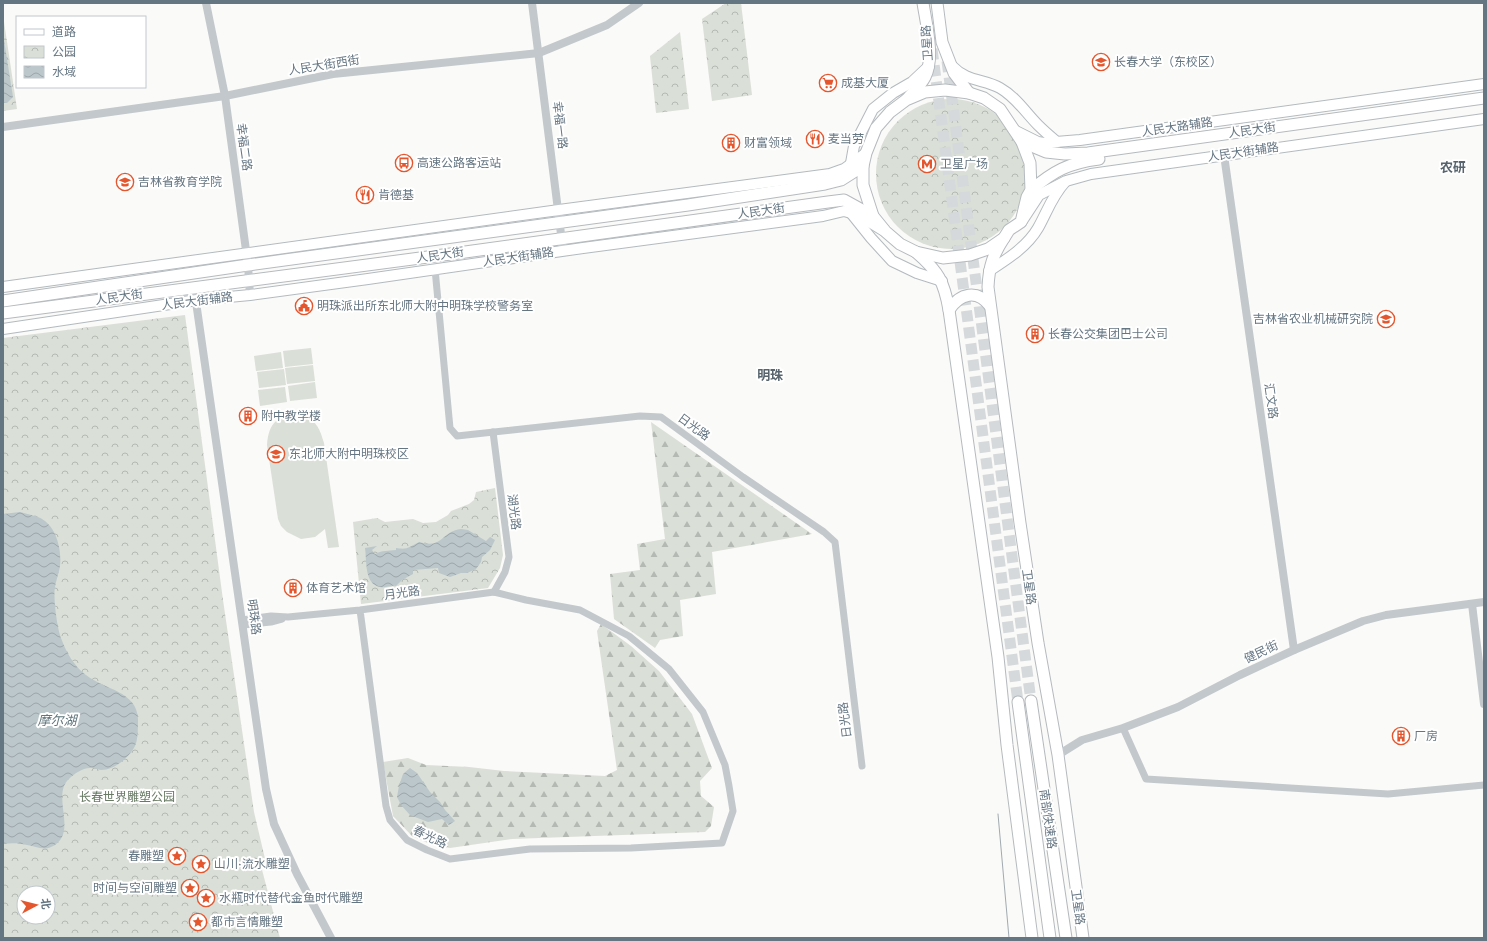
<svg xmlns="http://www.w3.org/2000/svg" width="1487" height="941" font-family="Signika,'Noto Sans SC',sans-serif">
  <defs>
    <pattern id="forest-firs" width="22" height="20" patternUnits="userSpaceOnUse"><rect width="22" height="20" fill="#dadfd7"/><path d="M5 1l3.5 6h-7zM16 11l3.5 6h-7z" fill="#b4b9b4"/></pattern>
    <pattern id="park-crowns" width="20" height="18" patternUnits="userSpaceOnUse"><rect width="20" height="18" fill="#dadfd7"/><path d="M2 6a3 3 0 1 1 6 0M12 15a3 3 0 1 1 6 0" fill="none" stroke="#b4b9b4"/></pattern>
    <pattern id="water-waves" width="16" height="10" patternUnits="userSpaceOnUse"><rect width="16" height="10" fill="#bbc7cb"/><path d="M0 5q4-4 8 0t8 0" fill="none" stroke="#9ca6aa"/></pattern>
  </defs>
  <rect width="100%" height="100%" fill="#fafaf8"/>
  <g fill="url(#forest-firs)">
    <path d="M651,422L812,534L712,552L716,594L680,600L683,636L660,640L655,648L614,619L610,574L640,570L637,544L665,539Z"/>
    <path d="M601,624L631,646L659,671L692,714L712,768L700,781L701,796L714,807L711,826L705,832L512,839L450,848L432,845L412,836L393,816L383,762L408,758L426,765L469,767L504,771L605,776L617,770L597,631Z"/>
  </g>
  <g fill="url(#park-crowns)" fill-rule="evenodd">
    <path d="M726,3H741L752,95L712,101L702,19Z"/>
    <path d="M3,15L17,109L3,111Z"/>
    <path d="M680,32L689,109L656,113L650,56Z"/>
    <circle cx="951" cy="174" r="75"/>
    <path d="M185,315L223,600L254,812L266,863L261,866L280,938H3V338ZM24,893H48V917H24Z"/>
    <path d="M495,488L503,555L500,568L488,588L361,604L353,522L377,518L385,522L413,519L423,523L436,522L448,515L451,511L469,504L474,500L476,492Z"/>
  </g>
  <g fill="#dadfd7">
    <path d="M311,348L313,364L285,367L283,351Z"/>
    <path d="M281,352L283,368L256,371L254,356Z"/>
    <path d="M313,365L315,381L287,384L285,368Z"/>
    <path d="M284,369L286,385L259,388L257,372Z"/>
    <path d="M315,382L317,398L290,401L288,386Z"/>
    <path d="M285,387L287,402L260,406L258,390Z"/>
    <path d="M300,413C316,421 319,426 324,443L339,547L328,548L325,529L315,537L301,539L287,532L281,526L278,519L267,445C269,422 277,416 300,413Z"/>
  </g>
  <g fill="url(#water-waves)">
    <path d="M3,34L13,97L7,103H3Z"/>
    <path d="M20,512C26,514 33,515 38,517C56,524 62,549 60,566C59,573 56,580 55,587C53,597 57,628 61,638C66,652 74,666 86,675C105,690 137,691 138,719C138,727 138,740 135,746C129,758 114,770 101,770C97,770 94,767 90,768C82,768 74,774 69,779C50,796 80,834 51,847C43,851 35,846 27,845C19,843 11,843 3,844V514Z"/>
    <path d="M461,529L468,530L486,541L490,537L495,540L490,550L482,557L481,562L476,569L467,573H461L450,577L439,573L438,568L413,570V574L402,580L396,586C391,585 386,588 380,587C364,584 367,561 365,548L377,546L372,550L375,554C383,550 388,551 396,550V548C408,550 409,547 419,542C444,549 440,532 461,529Z"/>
    <path d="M410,768L417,773L430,792L440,802L445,810L455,821L449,825L442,819L428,822L410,815L401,805L397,797L399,786L403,774Z"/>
  </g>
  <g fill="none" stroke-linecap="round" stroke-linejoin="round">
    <g stroke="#d5d9db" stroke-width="11" stroke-dasharray="11 5.5" stroke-linecap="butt">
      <path d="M932,49L1018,702"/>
      <path d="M947,61L1031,701"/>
    </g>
    <defs>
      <g id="secondary">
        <path d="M952,66C967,82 984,79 1000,88C1016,97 1026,113 1038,125C1044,131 1051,137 1057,142"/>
        <path d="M1014,130L1038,142L1044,143L1080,140L1484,84"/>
        <path d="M851,163L854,146L873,109L893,93L912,82L929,66"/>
        <path d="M851,213L871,238L892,261L917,273L942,281"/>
        <path d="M1022,221L1039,195L1066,181L1091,174L1484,119"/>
        <path d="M989,271C1006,260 1027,247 1038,228C1047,212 1052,196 1065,182"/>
        <path d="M3,287L559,210L830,174L844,169L866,153"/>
        <path d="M3,329L197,300L250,295L368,279L583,248L823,216L844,211L858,215L884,231"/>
      </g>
      <g id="primary">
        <path d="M937,3L942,42L954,73L969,93"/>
        <path d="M945,90L969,93L984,98L1000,109L1022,142L1030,163L1031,190L1027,197L1021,222L1009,230L1004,238L988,249L970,255L943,258L916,252L900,244L886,232L873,216L863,185V166L866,153L876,128L890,112L906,100L925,92Z"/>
        <path d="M907,99C913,92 921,85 925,77C935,58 926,23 923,3"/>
        <path d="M1022,142L1046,152L1065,154L1088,153L1484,98"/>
        <path d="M1031,190C1054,171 1068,163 1099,159"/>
        <path d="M1004,238C993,255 989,266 988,287L1020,523L1038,643L1058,755L1083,938"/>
        <path d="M916,252C938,271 944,281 949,310L998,657L1007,745L1032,938"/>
        <path d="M3,301L248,265L688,205L825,184L841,180L863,166"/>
        <path d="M949,310C960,293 977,289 990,306"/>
        <path d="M3,313L458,253L828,202L844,200L873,216"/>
      </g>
      <g id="trunk">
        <path d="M1031,701L1066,938"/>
        <path d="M1018,702L1050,938"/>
      </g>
    </defs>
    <use href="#secondary" stroke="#b3babf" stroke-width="12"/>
    <use href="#primary" stroke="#b5babe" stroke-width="13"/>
    <use href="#trunk" stroke="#b4b9bd" stroke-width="13"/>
    <g stroke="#c3c8cc" stroke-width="7">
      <path d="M435,269L450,428L457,436L640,416L661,417L743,477L824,532L835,542L862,766"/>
      <path d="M493,432L509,557L505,572L494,592"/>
      <path d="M242,620L271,616L288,617L360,610L494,592L526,600L580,610L629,636L669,669L703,712L725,765L729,786L733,811L722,843L631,848L530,849L450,859L427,850L407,840L390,820L386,806L360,610"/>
      <path d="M243,625L271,622L282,619"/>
      <path d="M1123,728L1146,779L1388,794L1484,785"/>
    </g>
    <g stroke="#c3c8cc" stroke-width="8">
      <path d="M206,3L225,96L248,265L250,295"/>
      <path d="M532,3L563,250"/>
      <path d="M3,127L225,96L333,74L539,53L607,25L639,3"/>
      <path d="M1224,155L1294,650"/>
      <path d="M194,288L266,789L274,824L297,874L331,938"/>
      <path d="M1472,604L1484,704"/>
      <path d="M1058,755L1082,740L1123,728L1178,707L1240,675L1294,650L1363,621L1386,615L1484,602"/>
    </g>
    <use href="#secondary" stroke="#fff" stroke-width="10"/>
    <use href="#primary" stroke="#fff" stroke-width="11"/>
    <use href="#trunk" stroke="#fff" stroke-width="11"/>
    <path stroke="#a2aab0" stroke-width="1" d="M998,814L1009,938"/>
  </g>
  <defs>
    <symbol id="university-ring" viewBox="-11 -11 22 22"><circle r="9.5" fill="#fff" stroke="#e4572e" stroke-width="1.5"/><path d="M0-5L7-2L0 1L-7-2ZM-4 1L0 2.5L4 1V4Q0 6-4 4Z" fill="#e4572e"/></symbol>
    <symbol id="supermarket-ring" viewBox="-11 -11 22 22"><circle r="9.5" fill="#fff" stroke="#e4572e" stroke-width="1.5"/><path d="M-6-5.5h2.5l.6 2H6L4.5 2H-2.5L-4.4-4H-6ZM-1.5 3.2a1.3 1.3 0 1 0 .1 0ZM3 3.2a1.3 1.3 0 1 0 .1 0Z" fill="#e4572e"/></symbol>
    <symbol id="restaurant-ring" viewBox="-11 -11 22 22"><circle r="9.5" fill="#fff" stroke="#e4572e" stroke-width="1.5"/><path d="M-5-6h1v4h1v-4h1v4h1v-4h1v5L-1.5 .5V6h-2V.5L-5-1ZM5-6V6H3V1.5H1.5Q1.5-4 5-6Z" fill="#e4572e"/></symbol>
    <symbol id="building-ring" viewBox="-11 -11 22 22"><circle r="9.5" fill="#fff" stroke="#e4572e" stroke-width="1.5"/><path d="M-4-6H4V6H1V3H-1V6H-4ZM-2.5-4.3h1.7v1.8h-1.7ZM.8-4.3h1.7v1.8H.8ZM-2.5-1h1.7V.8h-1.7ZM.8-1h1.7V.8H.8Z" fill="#e4572e"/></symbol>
    <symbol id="bus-ring" viewBox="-11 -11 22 22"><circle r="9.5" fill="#fff" stroke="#e4572e" stroke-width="1.5"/><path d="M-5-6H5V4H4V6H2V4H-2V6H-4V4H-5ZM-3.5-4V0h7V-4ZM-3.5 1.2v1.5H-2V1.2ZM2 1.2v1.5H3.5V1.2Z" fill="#e4572e"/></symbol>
    <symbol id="metro-ring" viewBox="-11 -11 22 22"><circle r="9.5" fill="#fff" stroke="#e4572e" stroke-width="1.5"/><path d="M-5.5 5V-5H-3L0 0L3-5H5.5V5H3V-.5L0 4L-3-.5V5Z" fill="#e4572e"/></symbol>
    <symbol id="civic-ring" viewBox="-11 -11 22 22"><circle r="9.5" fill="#fff" stroke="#e4572e" stroke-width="1.5"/><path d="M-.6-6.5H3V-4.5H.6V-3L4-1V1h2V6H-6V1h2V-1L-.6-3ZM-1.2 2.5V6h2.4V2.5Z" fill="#e4572e"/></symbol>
    <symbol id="school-ring" viewBox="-11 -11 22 22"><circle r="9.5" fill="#fff" stroke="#e4572e" stroke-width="1.5"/><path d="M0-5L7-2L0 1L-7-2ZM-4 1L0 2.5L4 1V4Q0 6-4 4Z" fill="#e4572e"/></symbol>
    <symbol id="sight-ring" viewBox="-11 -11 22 22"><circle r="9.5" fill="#fff" stroke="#e4572e" stroke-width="1.5"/><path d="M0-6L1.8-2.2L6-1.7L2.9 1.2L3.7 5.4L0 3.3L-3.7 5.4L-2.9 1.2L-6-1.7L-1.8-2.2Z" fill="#e4572e"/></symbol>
  </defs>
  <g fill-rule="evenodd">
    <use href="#university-ring" x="1091" y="52" width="20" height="20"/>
    <use href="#supermarket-ring" x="818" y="73" width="20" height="20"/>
    <use href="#restaurant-ring" x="805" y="129" width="20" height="20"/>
    <use href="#building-ring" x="721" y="133" width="20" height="20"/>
    <use href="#bus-ring" x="394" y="153" width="20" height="20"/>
    <use href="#metro-ring" x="917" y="154" width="20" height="20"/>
    <use href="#university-ring" x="115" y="172" width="20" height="20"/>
    <use href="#restaurant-ring" x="355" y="185" width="20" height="20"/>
    <use href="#civic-ring" x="294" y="296" width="20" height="20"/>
    <use href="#university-ring" x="1376" y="309" width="20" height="20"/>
    <use href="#building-ring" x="1025" y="324" width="20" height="20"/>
    <use href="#building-ring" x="238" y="406" width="20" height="20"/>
    <use href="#school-ring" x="266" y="444" width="20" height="20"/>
    <use href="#building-ring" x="283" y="578" width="20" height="20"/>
    <use href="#building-ring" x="1391" y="726" width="20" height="20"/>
    <use href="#sight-ring" x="167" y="846" width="20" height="20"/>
    <use href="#sight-ring" x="191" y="854" width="20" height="20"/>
    <use href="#sight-ring" x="180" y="878" width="20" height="20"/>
    <use href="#sight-ring" x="196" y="888" width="20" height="20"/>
    <use href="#sight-ring" x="188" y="912" width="20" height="20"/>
  </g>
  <g text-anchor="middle" stroke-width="4" stroke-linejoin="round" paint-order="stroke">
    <g font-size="12" fill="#657683" stroke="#fff">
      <text transform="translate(927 43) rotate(-94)" y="4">卫星路</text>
      <text transform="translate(324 65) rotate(-9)" y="4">人民大街西街</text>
      <text transform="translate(560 125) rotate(83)" y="4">幸福一路</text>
      <text transform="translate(1177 127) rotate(-8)" y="4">人民大路辅路</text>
      <text transform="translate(1252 130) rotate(-8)" y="4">人民大街</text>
      <text transform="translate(244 147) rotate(82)" y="4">幸福二路</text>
      <text transform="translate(1243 152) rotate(-8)" y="4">人民大街辅路</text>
      <text transform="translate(761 211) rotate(-8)" y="4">人民大街</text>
      <text transform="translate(440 255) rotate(-8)" y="4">人民大街</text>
      <text transform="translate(518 257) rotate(-8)" y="4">人民大街辅路</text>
      <text transform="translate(119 297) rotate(-8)" y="4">人民大街</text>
      <text transform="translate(197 301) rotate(-7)" y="4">人民大街辅路</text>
      <text transform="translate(1271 401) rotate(82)" y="4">汇文路</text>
      <text transform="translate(694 427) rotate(36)" y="4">日光路</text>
      <text transform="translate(514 512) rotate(83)" y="4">湖光路</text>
      <text transform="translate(1029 587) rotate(82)" y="4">卫星路</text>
      <text transform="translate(402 593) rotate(-8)" y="4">月光路</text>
      <text transform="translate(254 617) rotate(82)" y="4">明珠路</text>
      <text transform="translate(1261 652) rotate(-25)" y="4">健民街</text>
      <text transform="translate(845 720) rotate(-97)" y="4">日光路</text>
      <text transform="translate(1048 819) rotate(82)" y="4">南部快速路</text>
      <text transform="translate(430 837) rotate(26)" y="4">春光路</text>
      <text transform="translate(1078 907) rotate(82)" y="4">卫星路</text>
    </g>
    <g font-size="12" fill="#657683" stroke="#fff" text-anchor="start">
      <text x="1114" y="66">长春大学（东校区）</text>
      <text x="841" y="87">成基大厦</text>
      <text x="828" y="143">麦当劳</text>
      <text x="744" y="147">财富领域</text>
      <text x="417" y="167">高速公路客运站</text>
      <text x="940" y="168">卫星广场</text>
      <text x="138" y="186">吉林省教育学院</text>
      <text x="378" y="199">肯德基</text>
      <text x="317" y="310">明珠派出所东北师大附中明珠学校警务室</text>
      <text x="1373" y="323" text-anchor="end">吉林省农业机械研究院</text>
      <text x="1048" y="338">长春公交集团巴士公司</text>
      <text x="261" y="420">附中教学楼</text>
      <text x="289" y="458">东北师大附中明珠校区</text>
      <text x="306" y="592">体育艺术馆</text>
      <text x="1414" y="740">厂房</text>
      <text x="164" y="860" text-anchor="end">春雕塑</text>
      <text x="214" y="868">山川·流水雕塑</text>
      <text x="177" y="892" text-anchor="end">时间与空间雕塑</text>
      <text x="219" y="902">水瓶时代替代金鱼时代雕塑</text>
      <text x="211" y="926">都市言情雕塑</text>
    </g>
    <g font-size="12" fill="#687a64" stroke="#fff">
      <text x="127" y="801">长春世界雕塑公园</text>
    </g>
    <g font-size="13" font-weight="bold" fill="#57646e" stroke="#fff">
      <text x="1453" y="172">农研</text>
      <text x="770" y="380">明珠</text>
    </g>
    <g font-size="13" font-style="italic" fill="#60757c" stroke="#fff">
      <text x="57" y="725">摩尔湖</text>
    </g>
  </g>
  <rect width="1487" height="941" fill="none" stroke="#657683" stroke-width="8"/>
  <rect x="16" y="16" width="130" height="72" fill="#ffffff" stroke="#c1c8cd"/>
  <rect x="24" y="29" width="20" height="6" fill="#ffffff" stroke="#c1c8cd"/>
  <text x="52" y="36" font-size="12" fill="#657683">道路</text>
  <rect x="24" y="46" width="20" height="12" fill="url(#park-crowns)" stroke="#c1c8cd"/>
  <text x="52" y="56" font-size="12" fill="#657683">公园</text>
  <rect x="24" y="66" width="20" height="12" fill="url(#water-waves)" stroke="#c1c8cd"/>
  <text x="52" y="76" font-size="12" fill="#657683">水域</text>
  <g transform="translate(36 905) rotate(83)"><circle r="19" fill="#ffffff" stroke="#c1c8cd"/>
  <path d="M0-3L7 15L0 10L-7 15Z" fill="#e4572e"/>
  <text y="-6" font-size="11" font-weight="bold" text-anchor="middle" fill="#657683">北</text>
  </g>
</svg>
